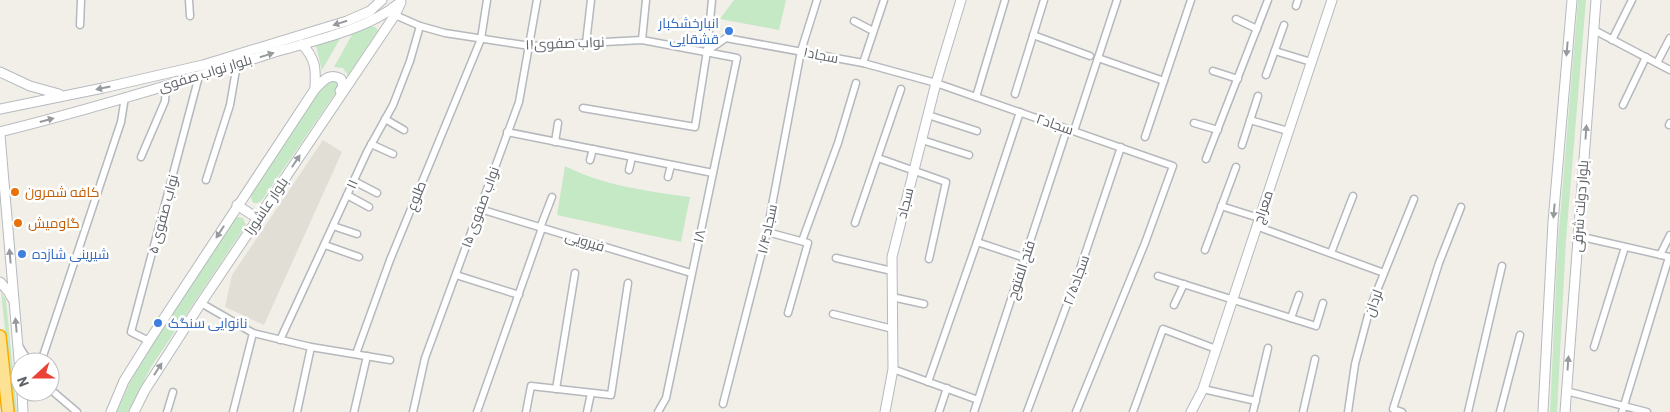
<svg xmlns="http://www.w3.org/2000/svg" width="1670" height="412" font-family="Barlow,Cairo,sans-serif">
  <rect width="100%" height="100%" fill="#f1efe8"/>
  <path fill="#e1ded6" d="M323,140L342,152L264,325L225,307L232,275Z"/>
  <g fill="#c5e8c5">
    <path d="M734,0H786L779,30L720,19Z"/>
    <path d="M1578,0H1586L1566,239L1557,412H1550L1558,242Z"/>
    <path d="M369,26L375,27L378,30L348,75L343,68L334,67L353,33Z"/>
    <path d="M341,37L322,70L316,46Z"/>
    <path d="M328,80L336,82L339,86L336,92L267,193C263,199 261,204 253,203L250,195L314,98Z"/>
    <path d="M565,166C604,186 647,191 690,197L681,242L557,215Z"/>
    <path d="M239,217L243,218L246,225L151,367L128,412H117L130,382L143,360L224,232L235,218Z"/>
    <path d="M1,292L6,300L17,412H14Z"/>
  </g>
  <g fill="none" stroke-linecap="round" stroke-linejoin="round">
    <defs>
      <g id="street">
        <path d="M189,0L190,16"/>
        <path d="M1296,6L1298,0"/>
        <path d="M395,15L420,26L445,33L530,46L642,40L737,58L666,398L658,412"/>
        <path d="M1236,19L1257,29"/>
        <path d="M854,21L873,31"/>
        <path d="M80,25L81,0"/>
        <path d="M1594,30L1670,70"/>
        <path d="M1033,35L1090,56"/>
        <path d="M642,40L646,0"/>
        <path d="M1612,40L1632,0"/>
        <path d="M586,43L591,0"/>
        <path d="M707,51L726,38L863,63L936,83L1173,166L1145,243L1076,412"/>
        <path d="M1275,51L1311,62"/>
        <path d="M1098,58L1164,81"/>
        <path d="M863,63L884,0"/>
        <path d="M1657,63L1670,38"/>
        <path d="M1213,71L1238,79"/>
        <path d="M1266,75L1284,25"/>
        <path d="M1015,94L1044,0"/>
        <path d="M976,97L1005,0"/>
        <path d="M1623,105L1646,57"/>
        <path d="M583,108L695,127L707,51L712,0"/>
        <path d="M928,115L977,131"/>
        <path d="M385,119L404,130"/>
        <path d="M1250,120L1288,131"/>
        <path d="M1194,123L1218,130"/>
        <path d="M1669,125L1670,123"/>
        <path d="M1074,131L1117,0"/>
        <path d="M507,132L713,173"/>
        <path d="M1145,137L1191,0"/>
        <path d="M922,140L969,155"/>
        <path d="M555,142L558,123"/>
        <path d="M371,144L393,154"/>
        <path d="M1242,145L1258,96"/>
        <path d="M141,157L165,101L166,85"/>
        <path d="M878,158L946,182L929,259"/>
        <path d="M1206,159L1268,0"/>
        <path d="M590,160L593,149"/>
        <path d="M629,170L632,157"/>
        <path d="M668,177L671,165"/>
        <path d="M206,180L230,105L237,64"/>
        <path d="M354,181L377,193"/>
        <path d="M347,195L369,207"/>
        <path d="M1221,206L1259,218"/>
        <path d="M480,209L691,273"/>
        <path d="M855,223L901,89"/>
        <path d="M333,226L357,234"/>
        <path d="M1256,226L1384,273"/>
        <path d="M540,228L552,197"/>
        <path d="M767,232L808,243L788,313"/>
        <path d="M1578,236L1670,257"/>
        <path d="M802,241L838,143L856,83"/>
        <path d="M977,242L1025,258"/>
        <path d="M325,245L359,257"/>
        <path d="M1205,250L1236,167"/>
        <path d="M1331,253L1353,196"/>
        <path d="M1660,255L1670,235"/>
        <path d="M836,258L892,271"/>
        <path d="M456,275L519,295"/>
        <path d="M1158,276L1316,326L1323,303"/>
        <path d="M892,297L924,304"/>
        <path d="M201,303L253,333L311,347L390,360"/>
        <path d="M1174,305L1184,284"/>
        <path d="M833,314L893,329"/>
        <path d="M1291,318L1299,295"/>
        <path d="M280,340L367,152L393,105L410,61L420,26"/>
        <path d="M149,341L131,332L199,76"/>
        <path d="M19,346L29,362"/>
        <path d="M1594,347L1625,247"/>
        <path d="M356,354L390,260L481,39L487,0"/>
        <path d="M41,362L121,122L125,97"/>
        <path d="M893,369L978,400"/>
        <path d="M928,382L977,242L1020,112"/>
        <path d="M50,389L77,412"/>
        <path d="M556,389L575,273"/>
        <path d="M1203,389L1256,401"/>
        <path d="M1566,391L1647,412"/>
        <path d="M723,404L767,232L801,51L817,0"/>
        <path d="M167,412L173,392"/>
        <path d="M233,412L253,333"/>
        <path d="M297,412L311,347"/>
        <path d="M354,412L367,356"/>
        <path d="M413,412L425,358L519,102L537,0"/>
        <path d="M477,412L542,228"/>
        <path d="M526,412L531,386L611,395L628,283"/>
        <path d="M587,412L591,393"/>
        <path d="M939,412L947,388"/>
        <path d="M974,412L1067,129"/>
        <path d="M1027,412L1079,272L1121,147"/>
        <path d="M1133,412L1163,329L1216,349"/>
        <path d="M1253,412L1268,348"/>
        <path d="M1303,412L1315,359"/>
        <path d="M1348,412L1355,364L1370,308L1414,199"/>
        <path d="M1402,412L1393,409L1439,263L1461,207"/>
        <path d="M1468,412L1502,266"/>
        <path d="M1500,412L1520,335"/>
        <path d="M1622,412L1669,257"/>
      </g>
      <g id="secondary">
        <path d="M302,44C316,60 316,68 315,89"/>
        <path d="M0,72L30,86L59,94"/>
        <path d="M0,109L103,88L203,65L347,21L370,11L382,0"/>
        <path d="M0,132C92,109 184,81 275,52C313,41 368,29 398,4"/>
        <path d="M0,135L20,371"/>
        <path d="M237,205L257,218"/>
        <path d="M0,282L8,291L12,298"/>
        <path d="M22,392L23,412"/>
        <path d="M111,412L124,381L149,341L315,89C323,81 329,72 341,79L343,86L340,91"/>
        <path d="M134,412L145,390L201,303L395,15L401,2"/>
        <path d="M885,412L893,369L892,257L936,83L961,0"/>
        <path d="M1191,412L1203,389L1332,0"/>
        <path d="M1543,412L1553,222L1572,0"/>
        <path d="M1565,412L1596,0"/>
      </g>
      <path id="highway" d="M0,336L8,412"/>
    </defs>
    <use href="#street" stroke="#b5b8bc" stroke-width="9"/>
    <use href="#secondary" stroke="#b6babf" stroke-width="11"/>
    <use href="#highway" stroke="#f9ab00" stroke-width="14"/>
    <use href="#street" stroke="#fff" stroke-width="6"/>
    <use href="#secondary" stroke="#fff" stroke-width="9"/>
    <use href="#highway" stroke="#fde293" stroke-width="11"/>
  </g>
  <defs><path id="oneway-solid" d="M-6-.8H1V-3.2L6.5 0L1 3.2V.8H-6Z" transform="scale(1.25)"/></defs>
  <g fill="#979a9d">
    <use href="#oneway-solid" transform="translate(340 23) rotate(163)"/>
    <use href="#oneway-solid" transform="translate(1567 49) rotate(95)"/>
    <use href="#oneway-solid" transform="translate(267 55) rotate(-17)"/>
    <use href="#oneway-solid" transform="translate(103 88) rotate(168)"/>
    <use href="#oneway-solid" transform="translate(47 120) rotate(-15)"/>
    <use href="#oneway-solid" transform="translate(1586 132) rotate(-86)"/>
    <use href="#oneway-solid" transform="translate(296 161) rotate(-56)"/>
    <use href="#oneway-solid" transform="translate(1554 211) rotate(95)"/>
    <use href="#oneway-solid" transform="translate(220 232) rotate(123)"/>
    <use href="#oneway-solid" transform="translate(10 256) rotate(-95)"/>
    <use href="#oneway-solid" transform="translate(16 325) rotate(-95)"/>
    <use href="#oneway-solid" transform="translate(1568 363) rotate(-86)"/>
    <use href="#oneway-solid" transform="translate(158 369) rotate(-57)"/>
  </g>
  <g fill="#3f7fe0" stroke="#fff" stroke-width="2">
    <circle cx="729" cy="31" r="5"/>
    <circle cx="22" cy="254" r="5"/>
    <circle cx="158" cy="323" r="5"/>
  </g>
  <g fill="#e8710a" stroke="#fff" stroke-width="2">
    <circle cx="15" cy="192" r="5"/>
    <circle cx="18" cy="223" r="5"/>
  </g>
  <g text-anchor="middle" stroke-width="5" stroke-linejoin="round" paint-order="stroke">
    <g font-size="14" fill="#366cbe" stroke="#fff" text-anchor="start">
      <text x="719" y="28" text-anchor="end">انبارخشکبار<tspan x="719" dy="16">قشقایی</tspan></text>
      <text x="32" y="259">شیرینی شازده</text>
      <text x="168" y="328">نانوایی سنگک</text>
    </g>
    <g font-size="14" fill="#5f6368" stroke="#fff">
      <text transform="translate(565 43) rotate(-2)" y="5">۱۱نواب صفوی</text>
      <text transform="translate(821 55) rotate(11)" y="5">۱سجاد</text>
      <text transform="translate(205 73) rotate(-17)" y="5">بلوار نواب صفوی</text>
      <text transform="translate(1055 124) rotate(19)" y="5">۲سجاد</text>
      <text transform="translate(352 184) rotate(-66)" y="5">۱۱</text>
      <text transform="translate(416 196) rotate(-68)" y="5">طلوع</text>
      <text transform="translate(905 203) rotate(-76)" y="5">سجاد</text>
      <text transform="translate(266 206) rotate(-56)" y="5">بلوار عاشورا</text>
      <text transform="translate(1580 206) rotate(-86)" y="5">بلوار دولت شرقی</text>
      <text transform="translate(480 207) rotate(-70)" y="5">نواب صفوی ۱۵</text>
      <text transform="translate(1263 207) rotate(-71)" y="5">معراج</text>
      <text transform="translate(163 214) rotate(-75)" y="5">نواب صفوی ۵</text>
      <text transform="translate(767 229) rotate(-78)" y="5">۱/۴سجاد</text>
      <text transform="translate(699 236) rotate(-77)" y="5">۱۸</text>
      <text transform="translate(585 241) rotate(17)" y="5">فیرویی</text>
      <text transform="translate(1021 270) rotate(-72)" y="5">فتح الفتوح</text>
      <text transform="translate(1076 280) rotate(-70)" y="5">۲/۵سجاد</text>
      <text transform="translate(1373 303) rotate(-70)" y="5">لردان</text>
    </g>
    <g font-size="14" fill="#c56008" stroke="#fff" text-anchor="start">
      <text x="25" y="197">کافه شمرون</text>
      <text x="28" y="228">گاومیش</text>
    </g>
  </g>
  <g transform="translate(35 377) rotate(249)"><circle r="24" fill="#ffffff" stroke="#bfc1c3"/>
  <path d="M0-4L9 19L0 12L-9 19Z" fill="#ea4335"/>
  <text y="-8" font-size="14" font-weight="bold" text-anchor="middle" fill="#5f6368">N</text>
  </g>
</svg>
